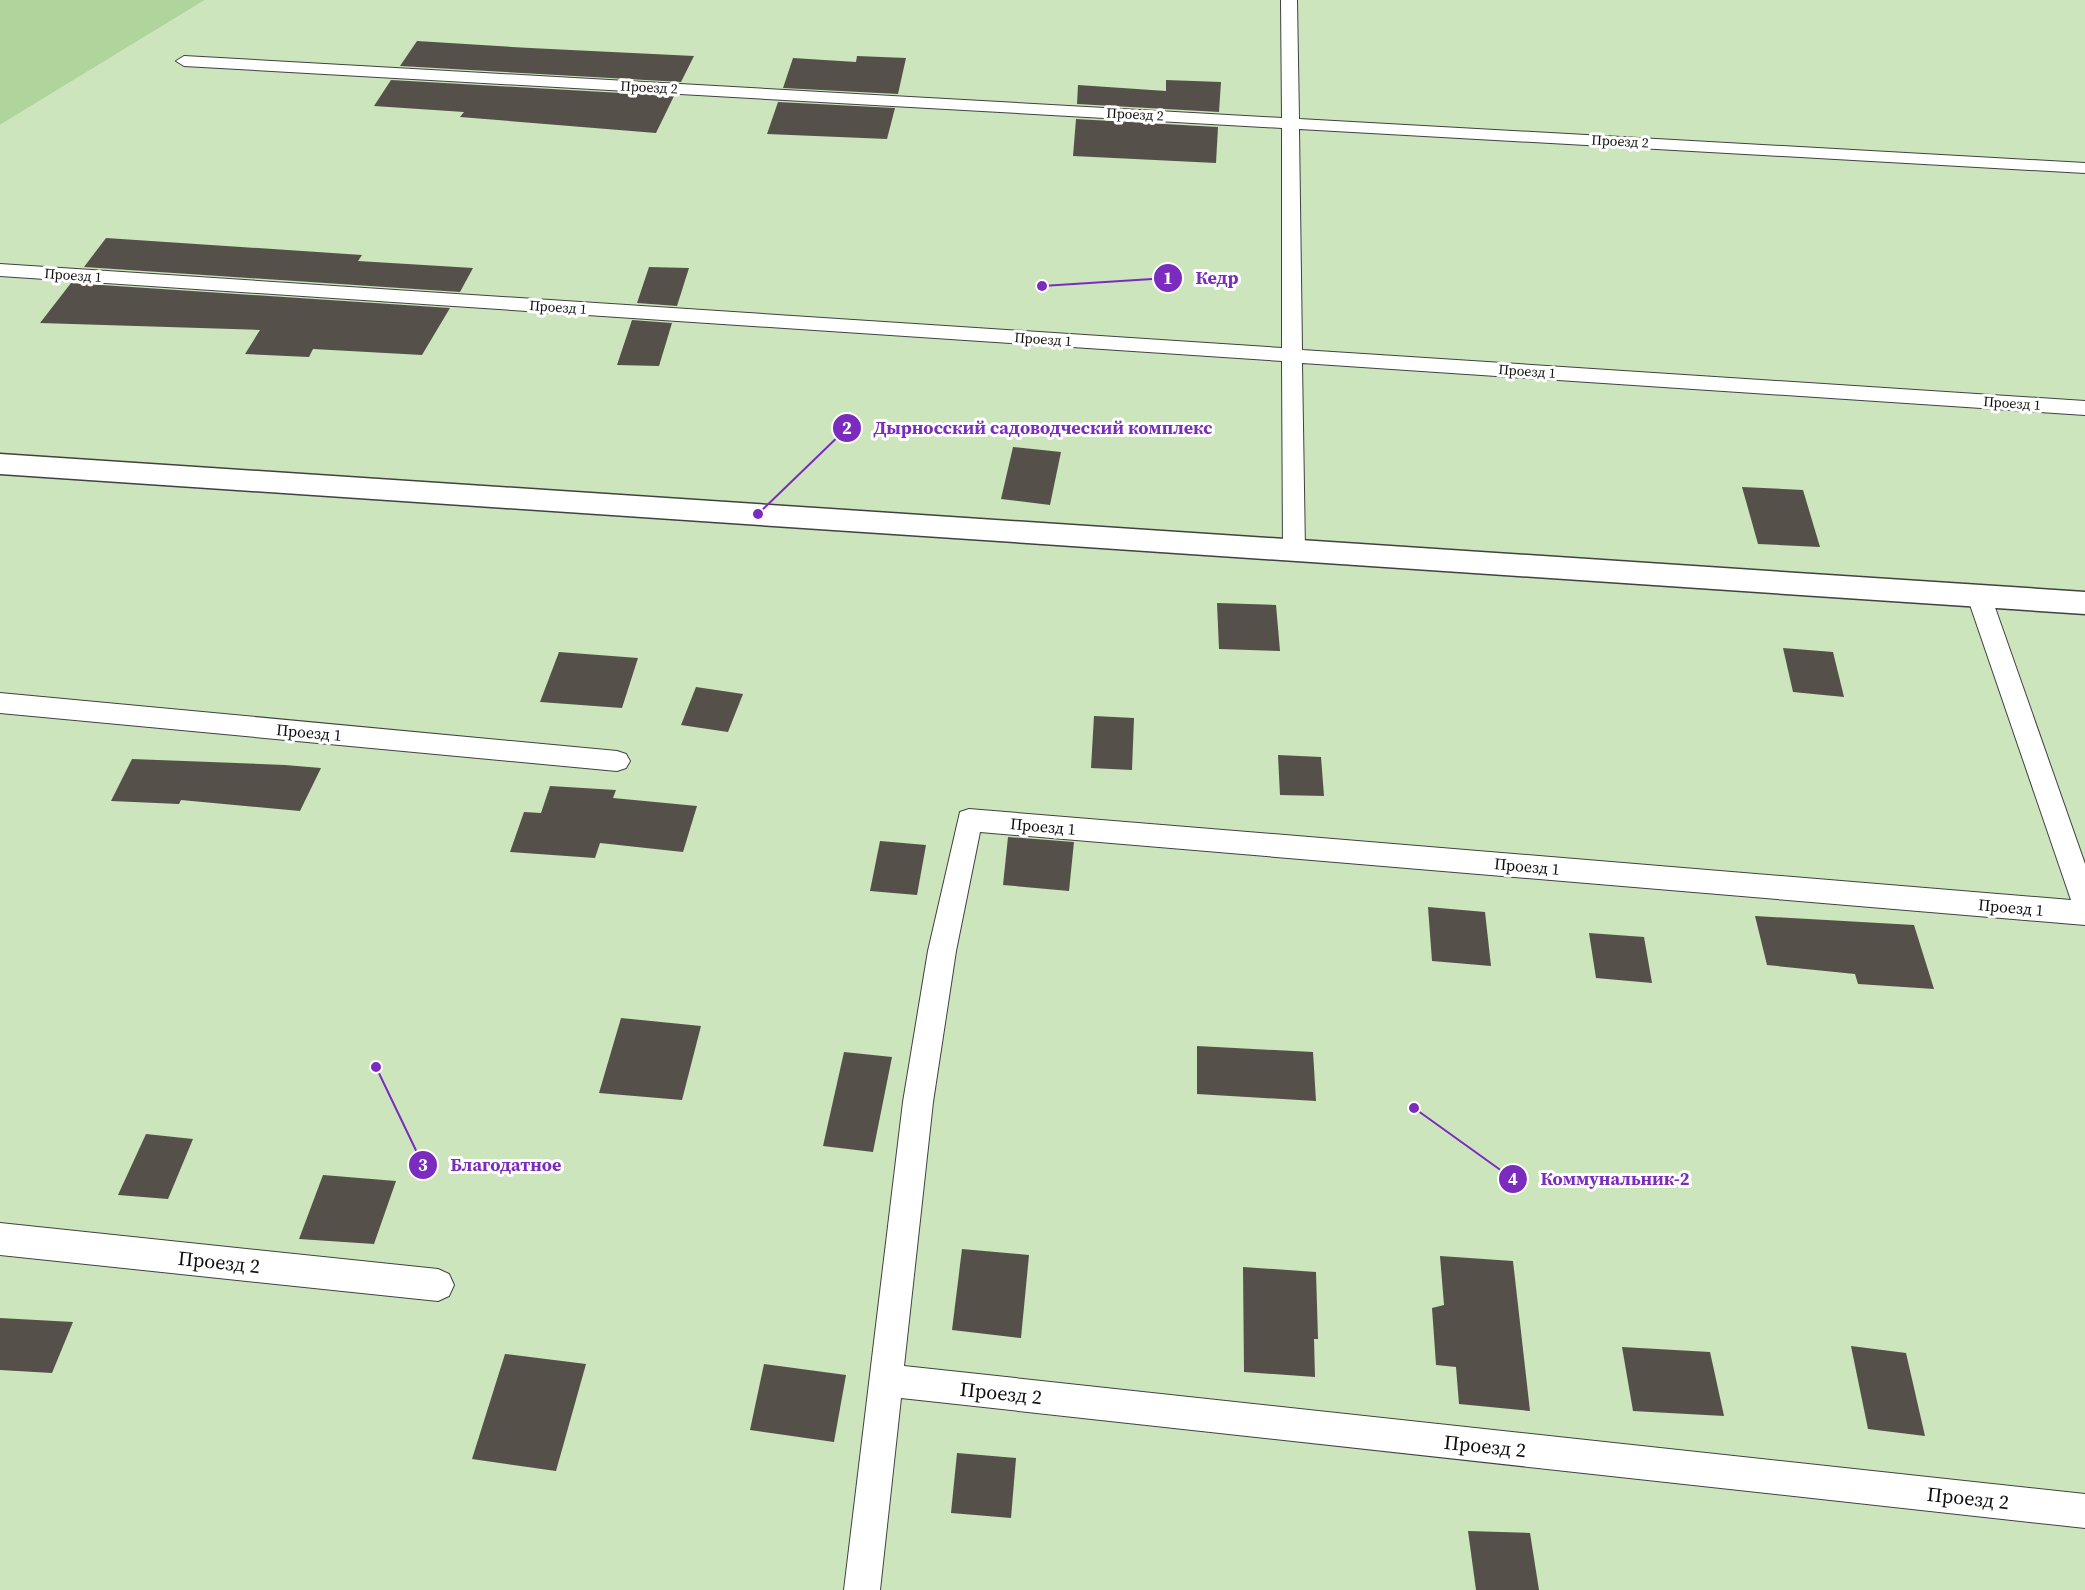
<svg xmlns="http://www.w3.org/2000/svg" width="2085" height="1590" font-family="'Source Serif 4',serif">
  <rect width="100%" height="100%" fill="#fefdf0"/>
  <path fill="#cce5bc" d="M205,0H2085V1590H0V125Z"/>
  <path fill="#afd59d" d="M0,0H205L0,125Z"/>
  <g fill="#56504b">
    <path d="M417,41L530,48L694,56L681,82L400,66Z"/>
    <path d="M857,56L906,58L898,94L783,88L793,58L856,62Z"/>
    <path d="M391,80L674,96L656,133L460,117L464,112L374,106Z"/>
    <path d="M1166,80L1221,82L1219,112L1077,104L1078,85L1166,91Z"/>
    <path d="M778,102L895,108L887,139L767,134Z"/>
    <path d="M1076,119L1218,127L1216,163L1073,156Z"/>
    <path d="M106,238L362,255L358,261L473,268L460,292L84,267Z"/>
    <path d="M649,267L689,268L677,306L637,303Z"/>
    <path d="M71,283L450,308L422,355L313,349L309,357L245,354L260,330L40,323Z"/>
    <path d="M632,320L672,323L659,366L617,365Z"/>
    <path d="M1013,447L1061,452L1050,505L1001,499Z"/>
    <path d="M1742,487L1803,490L1820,547L1758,544Z"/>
    <path d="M1217,603L1276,605L1280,651L1219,649Z"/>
    <path d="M1783,648L1833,652L1844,697L1793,692Z"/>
    <path d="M559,652L638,658L622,708L540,702Z"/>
    <path d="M696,687L743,694L728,732L681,725Z"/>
    <path d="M1094,716L1134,718L1132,770L1091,768Z"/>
    <path d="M1278,755L1321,757L1324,796L1280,795Z"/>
    <path d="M132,759L285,765L321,768L300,811L181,800L179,804L111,801Z"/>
    <path d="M550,786L616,790L613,798L697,806L683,852L600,843L595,858L510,852L524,812L541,813Z"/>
    <path d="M1008,837L1074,842L1069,891L1003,885Z"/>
    <path d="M880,841L926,845L917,895L870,891Z"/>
    <path d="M1428,907L1485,912L1491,966L1432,961Z"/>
    <path d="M1755,916L1914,925L1934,989L1858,984L1855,974L1767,965Z"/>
    <path d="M1589,933L1644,937L1652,983L1596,978Z"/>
    <path d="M621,1018L701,1026L682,1100L599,1093Z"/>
    <path d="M1197,1046L1313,1052L1316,1101L1197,1094Z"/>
    <path d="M844,1052L892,1057L873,1152L823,1146Z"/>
    <path d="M146,1134L193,1139L168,1199L118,1195Z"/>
    <path d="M323,1175L396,1181L374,1244L299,1239Z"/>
    <path d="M962,1249L1029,1255L1021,1338L952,1330Z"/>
    <path d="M1440,1256L1513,1261L1530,1411L1459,1404L1456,1367L1436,1365L1432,1308L1444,1305Z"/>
    <path d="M1243,1267L1316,1272L1318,1339H1314L1315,1377L1244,1372Z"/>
    <path d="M0,1318L73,1322L52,1373L0,1370Z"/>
    <path d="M1851,1346L1906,1353L1925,1436L1868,1429Z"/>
    <path d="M1622,1347L1710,1352L1724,1416L1633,1411Z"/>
    <path d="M505,1354L586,1364L556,1471L472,1459Z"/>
    <path d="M764,1364L846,1375L834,1442L750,1430Z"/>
    <path d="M957,1453L1016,1458L1011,1518L951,1513Z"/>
    <path d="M1468,1531L1530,1533L1539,1590H1476Z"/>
  </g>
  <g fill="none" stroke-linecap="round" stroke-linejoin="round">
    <defs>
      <g id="service">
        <path d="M1281,0H1297L1299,119L2085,163V173L1299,129L1302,350L2085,401V415L1302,363L1305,551L1302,557L1294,559L1286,557L1283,551L1282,361L0,276V264L1282,348V128L184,66L176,61L184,56L1282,118Z"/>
        <path d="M1979,587L1987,590L1991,596L2085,864V925L980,832L956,951L933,1102L904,1366L2085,1494V1528L901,1398L880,1590H844L903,1102L928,951L960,812L969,809L2071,900L1967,596L1971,590Z"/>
        <path d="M0,693L617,751L626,754L630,761L626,768L617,771L0,713Z"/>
        <path d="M0,1223L438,1269L449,1274L454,1285L449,1296L438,1301L0,1255Z"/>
      </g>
      <path id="minor" d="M0,454L2085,592V614L0,474Z"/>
    </defs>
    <use href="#service" stroke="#414141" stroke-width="2"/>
    <use href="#minor" stroke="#414141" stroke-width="3"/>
    <use href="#service" fill="#fff" fill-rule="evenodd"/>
    <use href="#minor" fill="#fff" fill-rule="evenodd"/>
  </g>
  <g text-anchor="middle" stroke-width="6" stroke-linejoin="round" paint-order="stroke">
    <g font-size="14" fill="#0e0e0e" stroke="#fff">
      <text transform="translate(649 87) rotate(3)" y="5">Проезд 2</text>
      <text transform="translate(1135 114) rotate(3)" y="5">Проезд 2</text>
      <text transform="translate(1620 141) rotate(3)" y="5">Проезд 2</text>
      <text transform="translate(73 275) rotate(4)" y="5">Проезд 1</text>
      <text transform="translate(558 307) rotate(4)" y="5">Проезд 1</text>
      <text transform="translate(1043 339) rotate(4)" y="5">Проезд 1</text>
      <text transform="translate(1527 371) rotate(4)" y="5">Проезд 1</text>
      <text transform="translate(2012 403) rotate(4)" y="5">Проезд 1</text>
    </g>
    <g font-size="16" fill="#0e0e0e" stroke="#fff">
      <text transform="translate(309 732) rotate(5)" y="6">Проезд 1</text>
      <text transform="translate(1043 826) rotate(5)" y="6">Проезд 1</text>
      <text transform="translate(1527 866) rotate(5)" y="6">Проезд 1</text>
      <text transform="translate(2011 907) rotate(5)" y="6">Проезд 1</text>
    </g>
    <g font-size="20" fill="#0e0e0e" stroke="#fff">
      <text transform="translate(219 1262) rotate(6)" y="7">Проезд 2</text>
      <text transform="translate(1001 1393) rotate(6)" y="7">Проезд 2</text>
      <text transform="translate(1485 1446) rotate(6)" y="7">Проезд 2</text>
      <text transform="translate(1968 1498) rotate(6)" y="7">Проезд 2</text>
    </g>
  </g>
  <path fill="none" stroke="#7b2cbf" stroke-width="2" d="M1042 286L1168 278M758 514L847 428M376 1067L423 1165M1414 1108L1513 1179"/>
  <g fill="#7b2cbf" stroke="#fff" stroke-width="2">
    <circle cx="1042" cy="286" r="6"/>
    <circle cx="758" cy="514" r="6"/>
    <circle cx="376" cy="1067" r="6"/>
    <circle cx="1414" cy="1108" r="6"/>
    <circle cx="1168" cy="278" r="15"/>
    <circle cx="847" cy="428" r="15"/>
    <circle cx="423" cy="1165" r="15"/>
    <circle cx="1513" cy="1179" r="15"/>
  </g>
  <g font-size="18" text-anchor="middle" font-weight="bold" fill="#fff">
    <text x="1168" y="284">1</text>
    <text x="847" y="434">2</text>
    <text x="423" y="1171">3</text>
    <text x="1513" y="1185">4</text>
  </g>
  <g font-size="18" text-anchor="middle" font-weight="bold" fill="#7b2cbf" stroke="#fff" stroke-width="6" stroke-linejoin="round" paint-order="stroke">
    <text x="1217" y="284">Кедр</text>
    <text x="1043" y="434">Дырносский садоводческий комплекс</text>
    <text x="506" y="1171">Благодатное</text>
    <text x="1615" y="1185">Коммунальник-2</text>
  </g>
</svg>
